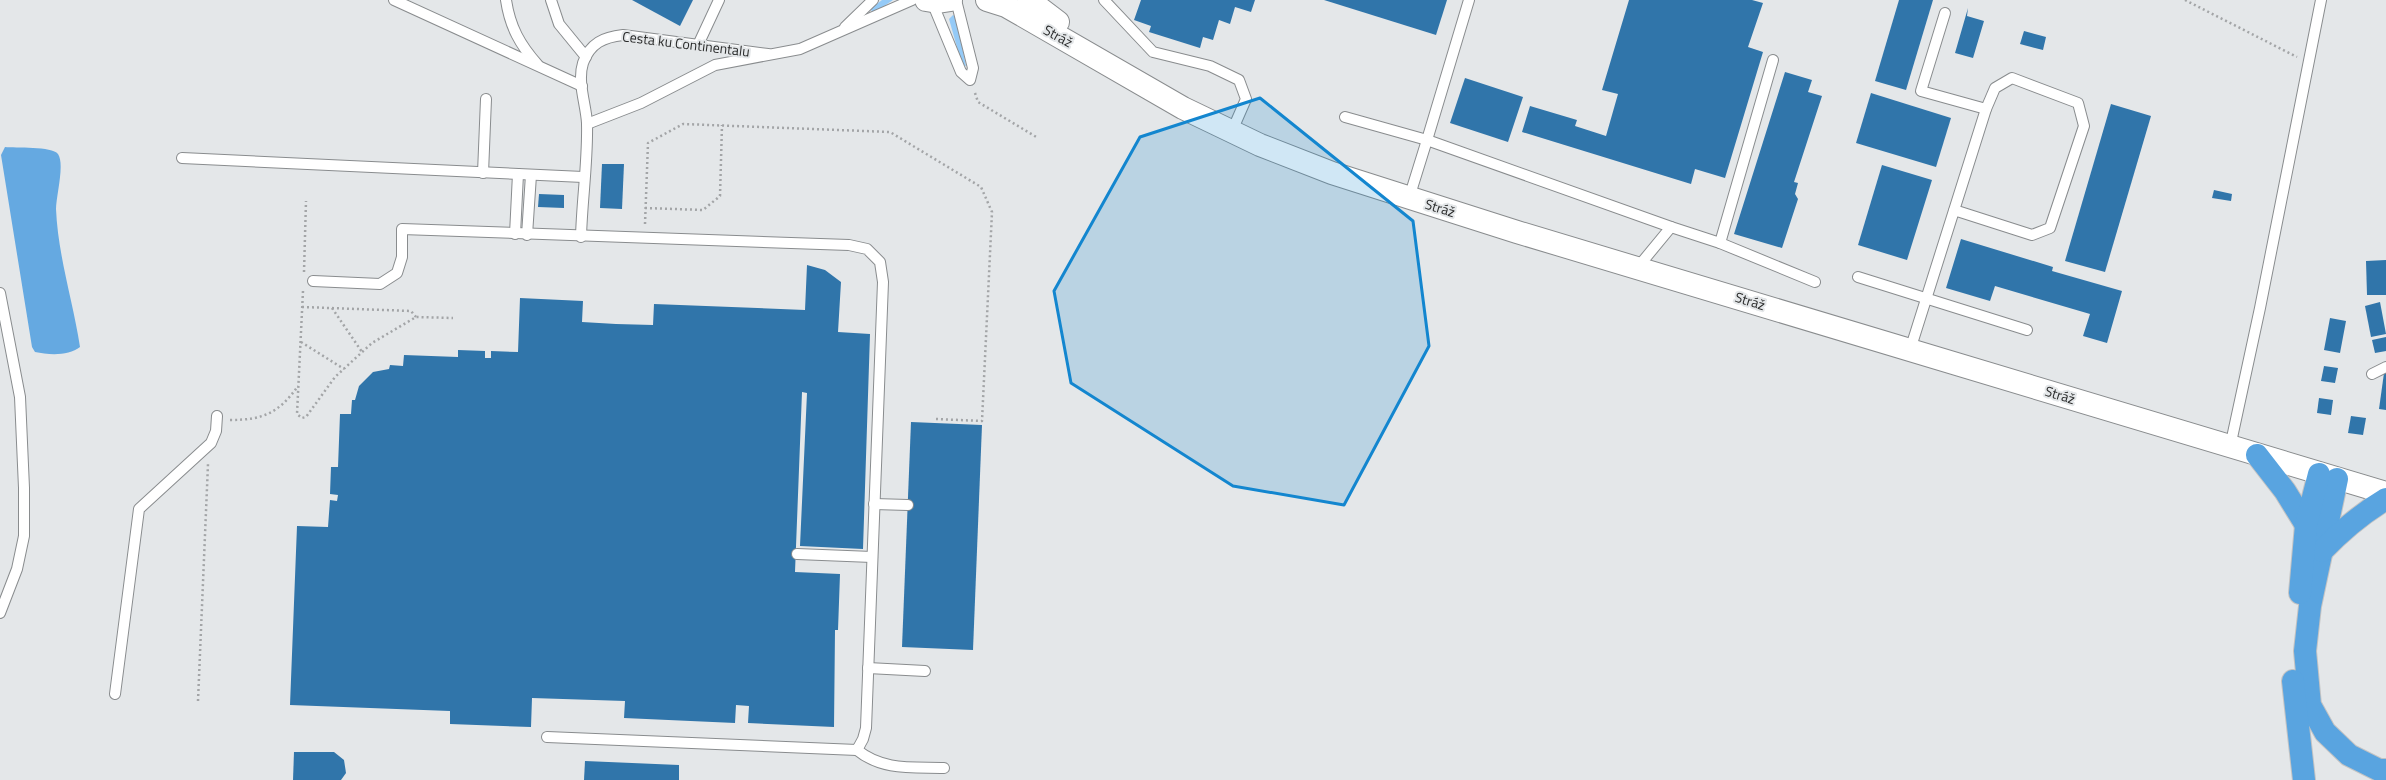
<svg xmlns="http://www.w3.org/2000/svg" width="2386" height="780" font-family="'Titillium Web',sans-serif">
  <rect width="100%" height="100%" fill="#e4e7e9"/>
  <g fill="#94caf7">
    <path d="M882,0H893L874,13L870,9Z"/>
    <path d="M953,15L956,17L966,66L962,65L949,19Z"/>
  </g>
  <path fill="#65a9e1" d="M5,147C15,148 52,146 58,154C65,164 56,196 56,209C58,256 73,301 80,347C69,356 49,355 35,352L32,347L1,155Z"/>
  <g fill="#3075aa">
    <path d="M632,0H693L680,26Z"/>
    <path d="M1141,0H1255L1251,12L1235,7L1230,24L1219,20L1213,40L1203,37L1200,48L1149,32L1151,26L1134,20Z"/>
    <path d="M1324,0H1447L1436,35Z"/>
    <path d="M1629,0H1752L1763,3L1748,47L1763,52L1725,178L1695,169L1691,184L1522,132L1530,106L1577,120L1575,126L1606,136L1618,94L1602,90Z"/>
    <path d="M1899,0H1933L1906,90L1875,81Z"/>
    <path d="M1968,8L1967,16L1984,21L1973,58L1955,53Z"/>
    <path d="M2024,31L2046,37L2043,50L2020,44Z"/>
    <path d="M1785,72L1812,80L1808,92L1822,96L1794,182L1798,183L1795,194L1798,199L1782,248L1734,234Z"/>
    <path d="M1465,78L1523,97L1508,142L1450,123Z"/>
    <path d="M1871,93L1951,118L1936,167L1856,143Z"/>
    <path d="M2111,104L2151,116L2105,272L2065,261Z"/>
    <path d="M602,164H624L622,209L600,208Z"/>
    <path d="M1882,165L1932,180L1907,260L1858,245Z"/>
    <path d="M2214,190L2232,194L2231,201L2212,198Z"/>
    <path d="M539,194L564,195V208L538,207Z"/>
    <path d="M1961,239L2053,267L2052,271L2122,291L2107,343L2083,336L2090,314L1995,286L1990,301L1946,288Z"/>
    <path d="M2386,260V295H2367L2366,261Z"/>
    <path d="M807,265L825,270L841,282L838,332L870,334L863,549L800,546L807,393L802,392L795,572L840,574L838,630H835L834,727L748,723L749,706L736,705L735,723L624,718L625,701L532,698L531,727L450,724V711L290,705L297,526L328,527L330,500L337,501L338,495L330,494L331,467H338L340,414H351L352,400H355L359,386L373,372L389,369L390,365L403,366L404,355L458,357V350L485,351V358H491V351L518,352L520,298L583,301L582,322L616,324L653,325L654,304L805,310Z"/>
    <path d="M2380,302L2386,334L2371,337L2365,306Z"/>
    <path d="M2330,318L2346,321L2340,353L2324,350Z"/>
    <path d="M2386,337V351L2375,353L2372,340Z"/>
    <path d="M2324,366L2338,368L2335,383L2321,381Z"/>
    <path d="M2384,373H2386V410L2379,409Z"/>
    <path d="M2319,398L2333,400L2331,415L2317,413Z"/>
    <path d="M2351,416L2366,418L2363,435L2348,433Z"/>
    <path d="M911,422L982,425L973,650L902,647Z"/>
    <path d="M294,752H334L344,760L346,773L341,780H293Z"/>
    <path d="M585,761L679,765V780H584Z"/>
  </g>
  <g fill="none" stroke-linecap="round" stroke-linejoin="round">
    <defs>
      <g id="lane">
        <path d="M394,0L582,86"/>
        <path d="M506,0C510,27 520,45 538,65"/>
        <path d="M551,0L559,24L586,57"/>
        <path d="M1104,0L1153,52L1210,66L1239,80L1246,99L1232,131"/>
        <path d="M932,2L961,72L970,80L973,68L956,0"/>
        <path d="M1945,13L1921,91L1986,109"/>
        <path d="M845,27L873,0"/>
        <path d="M698,45L719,0"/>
        <path d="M1345,117L1427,140L1469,0"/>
        <path d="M587,124L641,103L715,65L800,49L912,0"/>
        <path d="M182,158L583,177"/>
        <path d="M483,173L486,99"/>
        <path d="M1409,198L1427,140L1671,227L1638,267"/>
        <path d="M1671,227L1720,243L1815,282"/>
        <path d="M515,234L518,174"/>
        <path d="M527,235L531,175"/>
        <path d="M581,237C582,199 588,161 587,123C586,104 577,82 583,63C590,43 604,37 623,35L768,54"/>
        <path d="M1720,243L1773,60"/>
        <path d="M1858,277L2027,330"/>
        <path d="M313,281L380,284L397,273L402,257V229L849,245L867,249L880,262L883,282L866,728L863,739L857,750L547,737"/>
        <path d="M0,293L20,397L24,488V536L17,569L0,613"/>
        <path d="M1910,350L1986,109L1995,88L2012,78L2078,103L2084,126L2050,228L2032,235L1954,210"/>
        <path d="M2372,374L2386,367"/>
        <path d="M2230,447L2260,308L2321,0"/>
        <path d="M874,504L908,505"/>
        <path d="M797,554L872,557"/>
        <path d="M868,668L925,671"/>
        <path d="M115,694L139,509L211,443L216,431L217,416"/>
        <path d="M857,750C883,771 912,767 944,768"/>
      </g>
      <g id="secondary">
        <path d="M926,0L938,2L951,0"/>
        <path d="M987,0L1006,6L1183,108L1260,145L1332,173L1517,232L2386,493"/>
        <path d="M1029,0L1058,22"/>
      </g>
      <g id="highway">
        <path d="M2257,455L2285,491L2306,525"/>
        <path d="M2337,479L2310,606L2305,651L2310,705L2325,732L2349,755L2379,770H2386"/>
        <path d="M2322,551C2342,530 2361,514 2386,499"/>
        <path d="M2300,593L2306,525L2319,474"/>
        <path d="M2293,681L2304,780"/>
      </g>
    </defs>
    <use href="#lane" stroke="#898c8e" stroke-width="12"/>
    <use href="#secondary" stroke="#898c8e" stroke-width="24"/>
    <use href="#highway" stroke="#c3c3c3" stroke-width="24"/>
    <g stroke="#a3a5a7" stroke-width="2.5" stroke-dasharray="2 3" stroke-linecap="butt">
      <path d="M2185,0L2297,57"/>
      <path d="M975,93L978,102L1038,138"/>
      <path d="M645,208L703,210L720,196L722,125"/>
      <path d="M645,224L648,143L683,124L890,132L981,187L992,212L982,421L936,419"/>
      <path d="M304,272L306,201"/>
      <path d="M303,291L297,414L302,418L306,417L335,377L372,343L416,317L453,318"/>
      <path d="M302,307L411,311L416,317"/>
      <path d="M332,308L362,352"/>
      <path d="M301,342L344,369"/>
      <path d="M230,420C263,420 279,413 298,386"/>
      <path d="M198,701L208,464"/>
    </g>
    <use href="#lane" stroke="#fff" stroke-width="10"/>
    <use href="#secondary" stroke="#fff" stroke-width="22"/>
    <use href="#highway" stroke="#59a4e0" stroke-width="22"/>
  </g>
  <path fill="#1386cf" fill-opacity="0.2" stroke="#1386cf" stroke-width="3" stroke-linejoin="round" d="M1260,98L1413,221L1429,346L1344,505L1233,486L1071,383L1054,291L1140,137Z"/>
  <g text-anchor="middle" stroke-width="4" stroke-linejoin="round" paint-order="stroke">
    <g font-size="14" fill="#292a2a" stroke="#e4e7e9">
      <text transform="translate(1058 36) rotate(29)" y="5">Stráž</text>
      <text transform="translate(686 44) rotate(7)" y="5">Cesta ku Continentalu</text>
      <text transform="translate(1440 208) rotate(17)" y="5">Stráž</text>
      <text transform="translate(1750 301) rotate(17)" y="5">Stráž</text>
      <text transform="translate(2060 395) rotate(17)" y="5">Stráž</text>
    </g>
  </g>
</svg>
